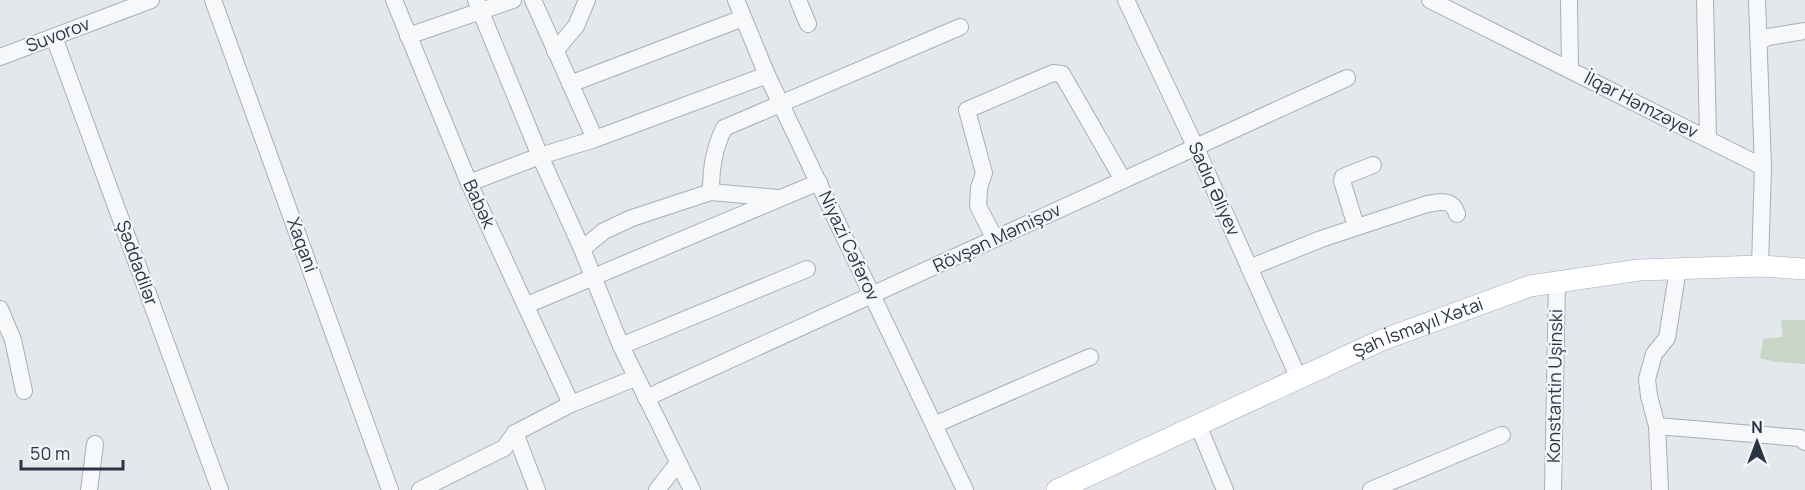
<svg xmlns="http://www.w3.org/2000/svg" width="1805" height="490" font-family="Manrope,sans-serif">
  <rect width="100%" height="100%" fill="#e4e7ec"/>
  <path fill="#c9d6c5" d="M1781,320H1805V364L1775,362L1760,358L1763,339L1783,337Z"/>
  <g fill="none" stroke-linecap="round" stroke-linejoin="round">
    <defs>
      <g id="minor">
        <path d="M213,0L390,490"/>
        <path d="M394,0L469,183L571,404"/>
        <path d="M476,0L540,156L582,249L621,346L692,490"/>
        <path d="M533,0L595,139"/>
        <path d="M736,0L767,75L965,490"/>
        <path d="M798,0L808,24"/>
        <path d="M1126,0L1195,146L1299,379"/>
        <path d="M1430,0L1763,167L1760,266"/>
        <path d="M1569,0L1570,70"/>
        <path d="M1705,0L1708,139"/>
        <path d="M1757,0L1763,167"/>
        <path d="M408,36L513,0"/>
        <path d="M54,37L220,490"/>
        <path d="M1759,42L1768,37L1805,31"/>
        <path d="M555,51L576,26L587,0"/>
        <path d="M0,57L151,0"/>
        <path d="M570,84L743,18"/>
        <path d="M469,183L540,156L595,139L767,75"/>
        <path d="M711,192C711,168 714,149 724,128L960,27"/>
        <path d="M1356,226L1342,181L1343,177L1373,165"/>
        <path d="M995,239L978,206L979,188L984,173L967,110L1053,73L1062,74L1123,180"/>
        <path d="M582,249L604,231L632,218L711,192L778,198"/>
        <path d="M1249,268L1321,239L1427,204C1440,202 1452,198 1457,214"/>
        <path d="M527,305L819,182"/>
        <path d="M0,309L13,340L24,391"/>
        <path d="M621,346L807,269"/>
        <path d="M646,398L1347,78"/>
        <path d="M934,425L1090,357"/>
        <path d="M1198,425L1225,490"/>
        <path d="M1657,426L1800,438L1805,442"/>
        <path d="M515,433L537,490"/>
        <path d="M89,490L95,444"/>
        <path d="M420,490L504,448L515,433L571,404L635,378"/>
        <path d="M657,490L678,463"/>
        <path d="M1371,490L1502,435"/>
        <path d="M1553,490L1557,282"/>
        <path d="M1660,490L1657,426L1649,396L1647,379L1654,354L1667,338L1678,269"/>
      </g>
      <g id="major">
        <path id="s1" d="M1057,490L1382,340L1530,286L1639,270L1760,266L1805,269"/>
      </g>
    </defs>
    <use href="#minor" stroke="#a9aeb7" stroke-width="18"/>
    <use href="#major" stroke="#a3abb8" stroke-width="22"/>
    <use href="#minor" stroke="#f7f8fa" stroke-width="16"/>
    <use href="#major" stroke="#fff" stroke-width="21"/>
  </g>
  <g text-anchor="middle" stroke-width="4.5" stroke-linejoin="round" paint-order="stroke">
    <g font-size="18" fill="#2b3445" stroke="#f4f6f9">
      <text transform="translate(58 35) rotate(-21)" y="6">Suvorov</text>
      <text transform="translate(1641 105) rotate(27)" y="6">İlqar Həmzəyev</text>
      <text transform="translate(1214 189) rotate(66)" y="6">Sadıq Əliyev</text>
      <text transform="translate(479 204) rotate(65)" y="6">Babək</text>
      <text transform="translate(997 238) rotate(-25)" y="6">Rövşən Məmişov</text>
      <text transform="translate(302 245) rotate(70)" y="6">Xaqani</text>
      <text transform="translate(849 246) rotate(65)" y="6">Niyazi Cəfərov</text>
      <text transform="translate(137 263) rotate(70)" y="6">Şəddadilər</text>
      <text dy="6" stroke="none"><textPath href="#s1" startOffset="396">Şah İsmayıl Xətai</textPath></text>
      <text transform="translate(1555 386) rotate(-89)" y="6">Konstantin Uşinski</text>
    </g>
  </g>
  <g transform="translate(1757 442)" stroke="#f4f6f9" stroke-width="4.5" paint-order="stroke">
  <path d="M0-4.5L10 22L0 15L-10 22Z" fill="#2b3445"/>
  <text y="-9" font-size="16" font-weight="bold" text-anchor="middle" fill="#2b3445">N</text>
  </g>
  <path d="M21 460v9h102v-9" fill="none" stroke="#2b3445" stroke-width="3"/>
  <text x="30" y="460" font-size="18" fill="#2b3445" stroke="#f4f6f9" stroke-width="4.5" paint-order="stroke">50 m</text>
</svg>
